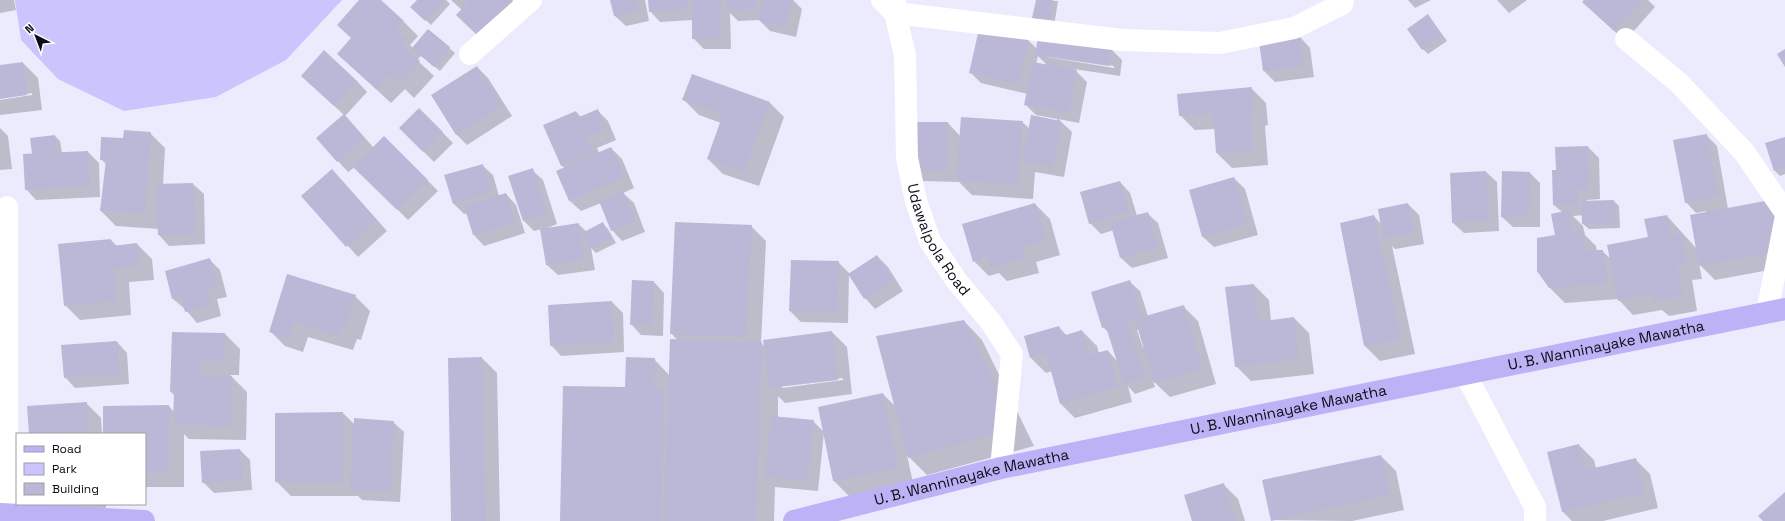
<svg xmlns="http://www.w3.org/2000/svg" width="1785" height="521" font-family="'Space Grotesk',sans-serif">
  <rect width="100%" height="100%" fill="#ecebfe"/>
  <path fill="#cac5fd" d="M15,0H342L286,60L216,97L124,111L58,79L21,40Z"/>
  <g fill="#0003" fill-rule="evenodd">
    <path d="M0,0H14L16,10L0,13Z"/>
    <path d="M361,0H379L403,21L418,36L410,45L413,48L428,30L455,53L440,71L421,56L417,60L434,76L414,98L405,89L391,103L338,54L352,39Z"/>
    <path d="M418,0H446L450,4L431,25L417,12Z"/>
    <path d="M451,0H512L522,11L489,46L462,10Z"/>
    <path d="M611,0H645L649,21L626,26L615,16Z"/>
    <path d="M649,0H793L802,9L796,37L770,31L759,20L738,21L730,13L731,49H704L693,38V20L660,22L650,11Z"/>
    <path d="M1037,0L1058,1L1054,26L1039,23L1033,18Z"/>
    <path d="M1408,0H1431L1415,8Z"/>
    <path d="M1497,0H1527L1509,13Z"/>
    <path d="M1585,0H1648L1655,7L1625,41L1583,2Z"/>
    <path d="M1428,15L1447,41L1428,54L1423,49Z"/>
    <path d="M1300,37L1310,48L1314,77L1275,82L1264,71L1260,42Z"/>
    <path d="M1028,40L1037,49H1111L1122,60L1120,76L1074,69L1087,82L1079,123L1058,119L1072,132L1064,177L1035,172L1033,199L972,195L959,182L922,181L912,170L948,123L960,136L1022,122L1030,129L1057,121V119L1036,115L1025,104L1028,94L981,83L970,72ZM1047,55L1114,66V68L1047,57ZM1038,56L1048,66L1036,64Z"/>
    <path d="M23,63L38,78L42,110L0,115V100L32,95V93L0,98V67Z"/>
    <path d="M477,67L488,78L512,116L467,145L456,134Z"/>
    <path d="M357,81L367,92L345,116L374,148L384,137L438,191L408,220L355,167L348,172L317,138L344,115L313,86Z"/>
    <path d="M1251,88L1266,103L1268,125L1265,126L1268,165L1232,168L1217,153L1215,129L1195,130L1180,115Z"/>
    <path d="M684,100L769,102L784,117L759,186L723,174L708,159L721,123L699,115Z"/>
    <path d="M419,109L453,143L434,162L400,128Z"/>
    <path d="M597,110L608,121L616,140L597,148L599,153L611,148L622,159L634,188L623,193L634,203L645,232L622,241L612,230L601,203L581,211L570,201L558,171L565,168L561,165L576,112L581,117Z"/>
    <path d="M0,128L8,136L12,169L0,170Z"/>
    <path d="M150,133L165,148L163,185L193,184L204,194L205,244L169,246L159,235V229L116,226L101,211L107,165L101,159L124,139Z"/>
    <path d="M1706,135L1717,146L1728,209L1770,201L1785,216V267L1715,280L1699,264L1702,279L1692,280L1697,311L1669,316L1662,310L1633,315L1618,299L1565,303L1550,288L1556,236L1562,212L1554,205V171H1557L1588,147L1599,158L1600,199L1587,200V202L1614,201L1619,206L1620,228L1589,229L1583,224V215L1573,216L1583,226L1585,235L1596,246L1597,251H1602L1611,259L1649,238L1667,216L1697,249L1706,211L1696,213L1686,202Z"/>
    <path d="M55,136L60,141L62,153L88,152L99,163L100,197L36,200L26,189L35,155L33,153Z"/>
    <path d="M1785,138V174L1780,176L1775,171Z"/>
    <path d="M482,165L493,175L499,196L506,194L516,205L525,233L484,246L474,235L467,213L464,214L453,203Z"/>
    <path d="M532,170L543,180L557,224L543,230L578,224L587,232L603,224L608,229L616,243L596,253L591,248L595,270L558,275L547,265L542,229L534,231L524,221Z"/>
    <path d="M1486,172L1497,182L1499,231L1464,233L1453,223Z"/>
    <path d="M1530,173L1540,183V227H1513L1502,217Z"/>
    <path d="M1234,178L1245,189L1258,235L1214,247L1203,237L1190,191Z"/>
    <path d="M342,181L387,231L358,257L303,196Z"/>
    <path d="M1120,182L1130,193L1137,216L1147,213L1158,223L1168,258L1132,268L1121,258L1114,230L1101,234L1090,223Z"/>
    <path d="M1035,204L1050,219L1060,255L1036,262L1039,273L1007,281L999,273L989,276L974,261Z"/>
    <path d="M1408,204L1419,215L1424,244L1395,249L1392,246L1415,354L1380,361L1365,346L1374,216L1381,224Z"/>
    <path d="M751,226L766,241L761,343L765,347L832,332L847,347L852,394L785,403L778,396V418L813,421L824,432L883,394L896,407L964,321L982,340L1034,446L927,475L907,455L913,483L849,496L834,481L824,432L818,491L775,487L774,521H561L626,388L654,359L669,375L678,341L671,333ZM843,378V380L782,388V386Z"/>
    <path d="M111,240L117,246L137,244L152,259L154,280L129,282L131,315L80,320L65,305Z"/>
    <path d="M877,256L888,267L903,291L875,309L865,298L849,273L848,323L801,322L790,311L838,262L850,274Z"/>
    <path d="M210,260L220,270L227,297L217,299L221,316L197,323L185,309L173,299Z"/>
    <path d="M1129,281L1140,291L1148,316L1183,306L1198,321L1216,384L1170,397L1153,381L1155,387L1135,394L1128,386L1132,402L1075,418L1060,403L1052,371L1046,373L1031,358L1025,337L1059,327L1067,336L1082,331L1097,346L1099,354L1108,351L1118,362L1109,333L1103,327ZM1137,330H1139L1145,347L1143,348Z"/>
    <path d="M654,282L664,293L663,336L641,335L631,324Z"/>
    <path d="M1254,285L1269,300L1271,321L1294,318L1309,333L1314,374L1251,381L1236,366Z"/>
    <path d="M355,296L370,311L361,340L357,339L353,350L308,337L303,352L285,346L270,331Z"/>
    <path d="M612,302L623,313L624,352L561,356L551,345Z"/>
    <path d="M173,333L225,334L240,349L239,375H230L247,392L246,440L189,439L184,434V487H145V434H104L169,406L174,412L175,396L171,392Z"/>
    <path d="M117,342L127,353L129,384L75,388L65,377Z"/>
    <path d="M482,358L497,373L500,521H452L449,359Z"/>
    <path d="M86,403L101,418L102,434H30Z"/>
    <path d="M343,413L355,425L393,422L404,432L400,502L362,500L358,496H291L276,481Z"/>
    <path d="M1579,445L1594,460L1596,468L1635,459L1650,474L1658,508L1603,521H1572L1563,512Z"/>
    <path d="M240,450L250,460L252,490L214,493L203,482Z"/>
    <path d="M1381,456L1396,471L1404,510L1352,521L1272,520Z"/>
    <path d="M1223,484L1238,499L1245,521H1193Z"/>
    <path d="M41,504H106V508L49,512Z"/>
  </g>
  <g fill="#bab8d6">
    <path d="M359,0H381L404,21L395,30L407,40L402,45L420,61L399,84L389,75L376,89L337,54L351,38L337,25Z"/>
    <path d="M417,0H444L425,21L410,7Z"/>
    <path d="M470,0H512L478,36L456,15Z"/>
    <path d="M610,0H637L639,10L614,16Z"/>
    <path d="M648,0H687V9L649,12Z"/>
    <path d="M692,0H720L721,38L692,39Z"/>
    <path d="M726,0H755L756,9L727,11Z"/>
    <path d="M762,0H792L785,27L758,20Z"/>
    <path d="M1036,0H1053L1049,21L1032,18Z"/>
    <path d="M1584,0H1642L1614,31L1582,2Z"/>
    <path d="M1428,14L1442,35L1422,50L1407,29Z"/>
    <path d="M428,29L450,47L434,67L412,48Z"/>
    <path d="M979,29L1029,39L1019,84L969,73Z"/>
    <path d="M1300,36L1304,66L1263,71L1259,41Z"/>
    <path d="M1038,37L1112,48L1109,66L1035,55Z"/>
    <path d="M1785,49V67L1777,54Z"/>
    <path d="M324,50L357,81L334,106L301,76Z"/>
    <path d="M23,62L27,95L0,99V65Z"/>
    <path d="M1033,62L1077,70L1069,113L1024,105Z"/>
    <path d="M477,66L502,105L456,135L431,95Z"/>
    <path d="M692,74L770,102L744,172L707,159L723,114L682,100Z"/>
    <path d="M1252,87L1254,111H1250L1253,150L1216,153L1213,113L1179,116L1177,94Z"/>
    <path d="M419,108L443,132L423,152L399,128Z"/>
    <path d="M598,109L606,129L587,137L593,152L561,166L543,125L576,111L579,117Z"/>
    <path d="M344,114L365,138L337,162L316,138Z"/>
    <path d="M1031,115L1061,121L1053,167L1023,161Z"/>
    <path d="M961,117L1023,121L1018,185L956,180Z"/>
    <path d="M912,122H948L947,171H911Z"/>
    <path d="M124,130L151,132L145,214L100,211L106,160H100L101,137L123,138Z"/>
    <path d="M1707,134L1718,196L1685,203L1673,140Z"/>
    <path d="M55,135L57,150L32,154L30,138Z"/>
    <path d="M384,136L428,180L397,210L353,167Z"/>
    <path d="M1785,137V167L1774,171L1765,143Z"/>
    <path d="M1588,146L1589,189H1577L1578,205H1553L1552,170H1556L1555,147Z"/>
    <path d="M611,147L624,177L569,201L556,171Z"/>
    <path d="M88,151L90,186L25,190L23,154Z"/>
    <path d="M483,164L491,192L453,204L444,175Z"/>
    <path d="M533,168L547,213L523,221L508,176Z"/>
    <path d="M332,169L377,220L346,247L301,196Z"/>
    <path d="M1486,171L1489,221L1452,223L1450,173Z"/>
    <path d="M1502,171L1530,172L1529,217H1501Z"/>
    <path d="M1234,177L1248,224L1202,237L1189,190Z"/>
    <path d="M1120,181L1129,212L1089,224L1080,192Z"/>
    <path d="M193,183L195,234L158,235L156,184Z"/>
    <path d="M623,191L635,222L611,231L599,201Z"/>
    <path d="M506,193L515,223L473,235L464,206Z"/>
    <path d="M1614,200L1615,223L1582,224L1581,201Z"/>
    <path d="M1770,200L1779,250L1699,266L1690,215Z"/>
    <path d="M1035,203L1046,240L1022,248L1025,258L991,267L988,257L973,262L962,224Z"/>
    <path d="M1408,203L1414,233L1383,239L1378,209Z"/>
    <path d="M1569,210L1573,232L1582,230L1585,250H1603L1608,284L1549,288L1537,271V238L1555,235L1551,214Z"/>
    <path d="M1148,212L1158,247L1120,258L1110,222Z"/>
    <path d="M1374,215L1401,339L1364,346L1340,223Z"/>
    <path d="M1667,215L1670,235L1682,233L1687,264L1677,266L1683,296L1653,302L1652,294L1618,301L1607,245L1648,237L1644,219Z"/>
    <path d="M603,222L611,238L590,249L582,233Z"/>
    <path d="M675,222L752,225L745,337L670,334Z"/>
    <path d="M579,223L584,259L546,265L540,229Z"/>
    <path d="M111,239L112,246L137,243L139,265L114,268L117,301L64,306L58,244Z"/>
    <path d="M877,255L893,280L864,299L848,274Z"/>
    <path d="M210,258L217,286L206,289L211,305L185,312L181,297L172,299L165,271Z"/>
    <path d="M791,260L839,261L837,312L789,311Z"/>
    <path d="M287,274L356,295L346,326L342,324L338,336L293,322L289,337L269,332Z"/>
    <path d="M632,280L654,281L653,325H630Z"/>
    <path d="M1130,280L1141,315L1127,320L1145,377L1124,384L1106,327L1102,328L1091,292Z"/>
    <path d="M1254,284L1258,322L1294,317L1299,359L1235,367L1225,287Z"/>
    <path d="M612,301L614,342L550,346L548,305Z"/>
    <path d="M1184,305L1202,369L1154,383L1135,319Z"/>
    <path d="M964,320L1017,428L908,458L876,336Z"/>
    <path d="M1059,326L1062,336L1082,330L1089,355L1108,350L1118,387L1060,404L1046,353L1030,358L1024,336Z"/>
    <path d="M832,331L838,380L769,388L763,340Z"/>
    <path d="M172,332L225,333L224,361L200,360V376H232L231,426L173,425L174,392H170Z"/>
    <path d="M670,339L762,342L756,521H664Z"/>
    <path d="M117,341L119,374L64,378L61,345Z"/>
    <path d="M482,357L486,521H451L448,358Z"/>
    <path d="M626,357L655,358L654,388H664L661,521H560L563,386L625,387Z"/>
    <path d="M883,393L898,468L833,481L818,407Z"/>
    <path d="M87,402L88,434H29L27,406Z"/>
    <path d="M169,405V473H145V434H103V406Z"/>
    <path d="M343,412V482H275V413Z"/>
    <path d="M771,416L814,420L807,481L765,477Z"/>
    <path d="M354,418L394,421L390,492L350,490Z"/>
    <path d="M1579,444L1586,470L1636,458L1644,493L1562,512L1547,452Z"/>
    <path d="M240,449L242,480L202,483L200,451Z"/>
    <path d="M1381,455L1390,495L1271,521L1262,480Z"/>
    <path d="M1224,483L1235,521H1192L1184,495Z"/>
    <path d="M1785,492V521H1763L1758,516Z"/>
  </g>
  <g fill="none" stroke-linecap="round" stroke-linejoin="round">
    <g stroke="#fff" stroke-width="22">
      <path id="s1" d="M882,0L895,13L905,55L907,158L916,201L930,241L956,280L990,321L1012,354L1001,468"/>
      <path d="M895,0V13L1122,40L1220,43L1294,28L1342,4L1343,0"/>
      <path d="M1626,39L1679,83L1744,152L1785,212"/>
      <path d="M470,54L531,0"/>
      <path d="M1767,313L1785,221"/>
      <path d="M1466,375L1535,507V521"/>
      <path d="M7,513V207"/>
    </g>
    <g stroke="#bcb2f5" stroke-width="22">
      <path d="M0,514L144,521"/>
      <path id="s2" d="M794,521L1001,468L1785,309"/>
    </g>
  </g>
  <g text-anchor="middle" stroke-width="3" stroke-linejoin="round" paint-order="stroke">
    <g font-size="15" fill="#0d0c16" stroke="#fff">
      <text dy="5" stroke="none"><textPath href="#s1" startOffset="253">Udawalpola Road</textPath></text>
      <text dy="5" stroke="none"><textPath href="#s2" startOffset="831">U. B. Wanninayake Mawatha</textPath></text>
      <text dy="5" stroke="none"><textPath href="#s2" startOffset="507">U. B. Wanninayake Mawatha</textPath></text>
      <text dy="5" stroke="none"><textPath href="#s2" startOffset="183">U. B. Wanninayake Mawatha</textPath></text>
    </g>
  </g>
  <rect x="16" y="433" width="130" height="72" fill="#ffffff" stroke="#9e9ea2"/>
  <rect x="24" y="446" width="20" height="6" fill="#bcb2f5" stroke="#9e9ea2"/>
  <text x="52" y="453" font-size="12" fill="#0d0c16">Road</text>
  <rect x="24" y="463" width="20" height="12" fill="#cac5fd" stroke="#9e9ea2"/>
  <text x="52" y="473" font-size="12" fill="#0d0c16">Park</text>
  <rect x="24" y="483" width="20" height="12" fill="#bab8d6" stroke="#9e9ea2"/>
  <text x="52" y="493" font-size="12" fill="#0d0c16">Building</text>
  <g transform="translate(36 36) rotate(318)" stroke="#ffffff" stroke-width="3" paint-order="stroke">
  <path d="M0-3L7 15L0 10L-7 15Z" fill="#0d0c16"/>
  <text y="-6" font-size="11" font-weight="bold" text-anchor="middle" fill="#0d0c16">N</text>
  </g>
</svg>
